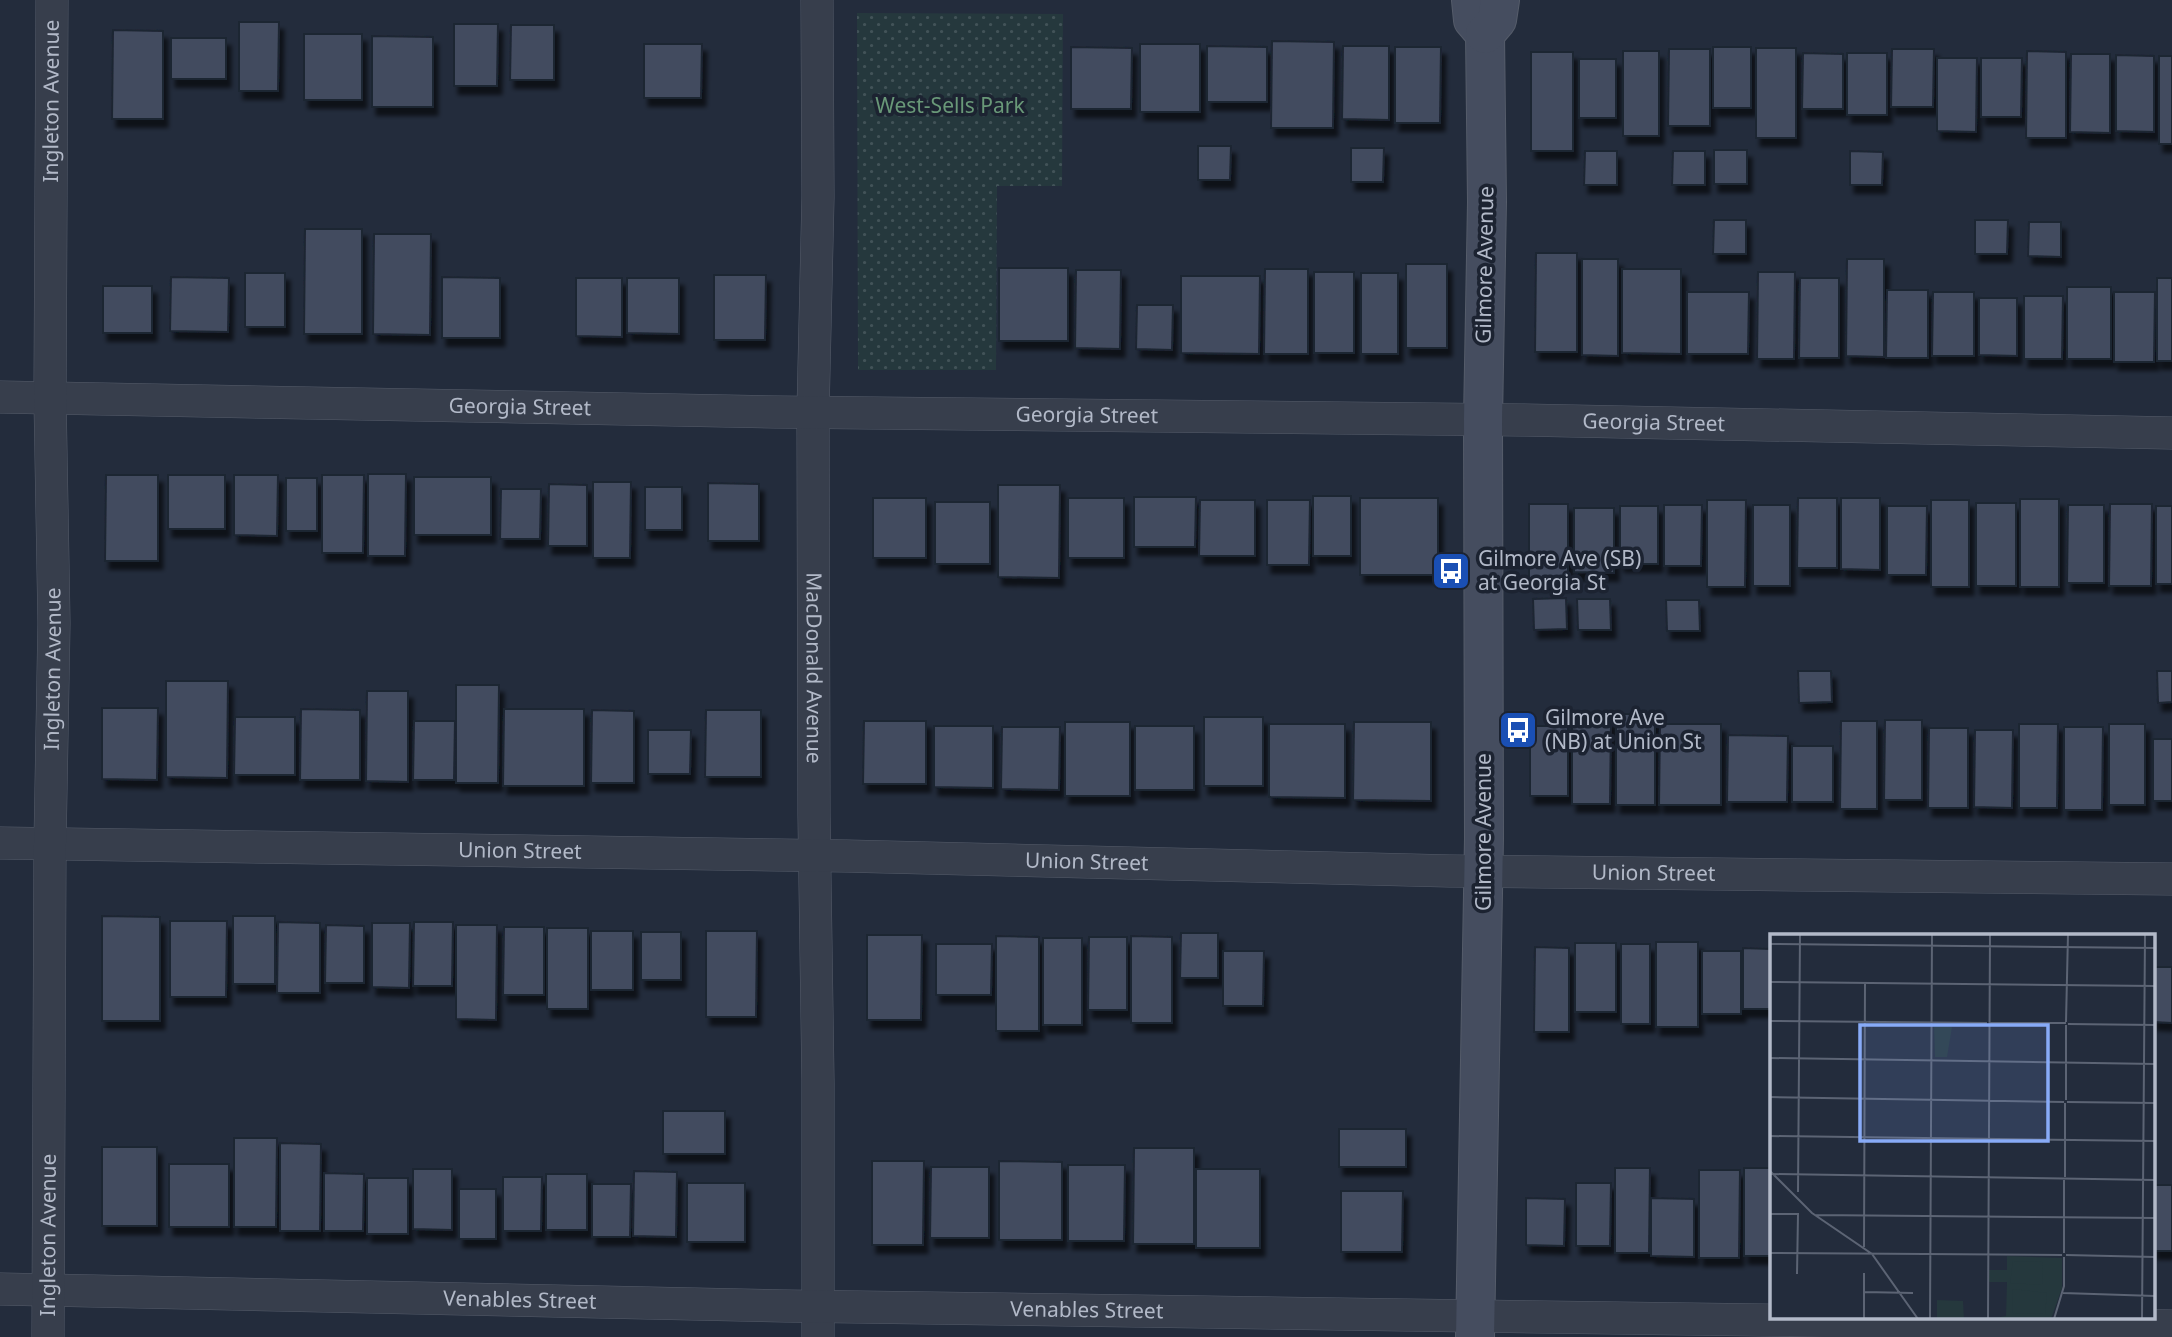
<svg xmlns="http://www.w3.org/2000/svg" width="2172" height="1337" font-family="'Noto Sans',sans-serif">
  <defs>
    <pattern id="park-dots" width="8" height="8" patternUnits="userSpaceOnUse" patternTransform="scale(1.75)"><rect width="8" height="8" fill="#25383d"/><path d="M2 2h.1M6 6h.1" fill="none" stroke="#425358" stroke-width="1.8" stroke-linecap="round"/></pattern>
    <filter id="shadow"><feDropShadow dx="4.5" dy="8" stdDeviation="2" flood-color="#0009"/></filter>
  </defs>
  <rect width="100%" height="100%" fill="#232c3c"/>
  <path fill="url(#park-dots)" d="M857,13L1063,14L1062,186H997L996,370H858Z"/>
  <g fill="#424b5e" stroke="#1e2533" stroke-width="2" filter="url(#shadow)">
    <path d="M239,22H279L278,91H239Z"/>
    <path d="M454,24H498L497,86H454Z"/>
    <path d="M511,25H554V80H510Z"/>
    <path d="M113,30L163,31V119H112Z"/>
    <rect x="304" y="34" width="58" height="66"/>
    <path d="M372,36L433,37V107H372Z"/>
    <rect x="171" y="38" width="55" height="41"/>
    <path d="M1272,41L1334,42L1333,128H1271Z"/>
    <path d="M644,44H702L701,98H644Z"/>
    <rect x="1140" y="44" width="60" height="68"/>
    <path d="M1207,46L1267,47V102H1207Z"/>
    <path d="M1343,46H1389V120L1342,119Z"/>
    <path d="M1071,47L1132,48L1131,109H1071Z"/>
    <path d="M1395,47H1441L1440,123H1395Z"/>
    <rect x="1713" y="47" width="38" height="61"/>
    <rect x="1756" y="48" width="40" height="90"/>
    <path d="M1669,49H1710V126H1668Z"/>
    <path d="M1892,49H1934L1933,107H1891Z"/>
    <rect x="1623" y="51" width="36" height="85"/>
    <path d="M2027,51L2066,52V138H2026Z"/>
    <rect x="1531" y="52" width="42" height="99"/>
    <path d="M1803,53L1843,54V109H1802Z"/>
    <rect x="1847" y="53" width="40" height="62"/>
    <path d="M2071,54H2110V133L2070,132Z"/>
    <path d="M2116,55L2154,56V132L2116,131Z"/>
    <rect x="2159" y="56" width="13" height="88"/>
    <path d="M1937,58H1977L1976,132L1937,131Z"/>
    <path d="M1981,58H2022L2021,117H1981Z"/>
    <rect x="1579" y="59" width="37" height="59"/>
    <path d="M1198,146H1231L1230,180H1198Z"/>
    <path d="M1351,148H1384L1383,182H1351Z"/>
    <rect x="1714" y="150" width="33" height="34"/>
    <path d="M1585,151H1617V185H1584Z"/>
    <path d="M1673,151H1705V185H1672Z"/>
    <path d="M1850,151L1883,152L1882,185H1850Z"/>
    <path d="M1714,220H1746V254H1713Z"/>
    <path d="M1975,220H2008L2007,254H1975Z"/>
    <path d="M2029,222H2061V257L2028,256Z"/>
    <path d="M305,229H362V334H304Z"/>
    <path d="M374,234H431L430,335L373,334Z"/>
    <path d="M1536,253H1577V352H1535Z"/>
    <path d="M1582,259H1618V356L1582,355Z"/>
    <path d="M1847,259H1884V357L1846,356Z"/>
    <rect x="1406" y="264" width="41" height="84"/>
    <rect x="999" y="268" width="69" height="73"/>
    <path d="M1265,269H1308V354H1264Z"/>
    <path d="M1622,269H1681V354L1622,353Z"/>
    <path d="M1076,270H1121L1120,349L1075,348Z"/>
    <rect x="1314" y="272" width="40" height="81"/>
    <path d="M1758,272H1795L1794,359H1757Z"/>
    <rect x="245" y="273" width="40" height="54"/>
    <rect x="1361" y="273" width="37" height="81"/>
    <path d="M714,275H766L765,340H714Z"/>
    <path d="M1181,276H1260L1259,354L1181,353Z"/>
    <path d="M171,277L229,278L228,332L170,331Z"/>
    <path d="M442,277L500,278V338H442Z"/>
    <path d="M576,278H622V337L576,336Z"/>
    <path d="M627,278H679V334L627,333Z"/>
    <path d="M1800,278H1839V358H1799Z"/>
    <rect x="2157" y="278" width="15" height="83"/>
    <rect x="103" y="286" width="49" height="47"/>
    <rect x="2067" y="287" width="44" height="72"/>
    <path d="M1887,290H1928V358H1886Z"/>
    <path d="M1687,292H1749L1748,354H1687Z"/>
    <path d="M1933,292H1974V356H1932Z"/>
    <path d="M2114,292H2155L2154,362H2114Z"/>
    <path d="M2024,296H2063L2062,359H2024Z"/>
    <path d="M1979,298H2017V356L1979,355Z"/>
    <path d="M1137,305H1173L1172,350L1136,349Z"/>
    <path d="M368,474H406L405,556H368Z"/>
    <path d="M106,475H158V561H105Z"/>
    <rect x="168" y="475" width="57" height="54"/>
    <path d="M234,475H278L277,536L234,535Z"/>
    <path d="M322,475H364L363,553H322Z"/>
    <rect x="414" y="477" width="77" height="58"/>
    <rect x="286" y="478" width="31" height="53"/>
    <path d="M593,482H631L630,558H593Z"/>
    <path d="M708,483L759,484V541H708Z"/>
    <path d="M549,484L587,485V546H548Z"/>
    <path d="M998,485H1060L1059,578L998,577Z"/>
    <rect x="645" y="487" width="37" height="43"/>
    <path d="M501,489H541L540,539H500Z"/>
    <rect x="1313" y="496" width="38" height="60"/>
    <path d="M1134,497H1196L1195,547H1134Z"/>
    <rect x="873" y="498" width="53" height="60"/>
    <rect x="1068" y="498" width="56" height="60"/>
    <rect x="1360" y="498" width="78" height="77"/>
    <path d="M1798,498H1837V568H1797Z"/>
    <path d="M1841,498H1880V570L1841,569Z"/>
    <rect x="2020" y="499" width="39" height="88"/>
    <path d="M1200,500H1255V556H1199Z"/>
    <path d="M1267,500H1310L1309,565H1267Z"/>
    <path d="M1707,500H1746L1745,587H1707Z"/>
    <rect x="1931" y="500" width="38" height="87"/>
    <rect x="935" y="502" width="55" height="62"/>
    <rect x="1976" y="503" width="40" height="83"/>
    <rect x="1529" y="504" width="39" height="78"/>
    <path d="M2110,504H2152L2151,586H2109Z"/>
    <path d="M1664,505H1702L1701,566H1664Z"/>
    <rect x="1753" y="505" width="37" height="81"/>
    <path d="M2068,505H2104V583H2067Z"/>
    <rect x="1620" y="506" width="38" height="58"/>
    <path d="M1887,506H1927L1926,575H1887Z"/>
    <rect x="2156" y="506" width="16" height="78"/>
    <path d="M1574,508H1614V573L1574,572Z"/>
    <path d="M1566,598L1567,629L1534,630L1533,599Z"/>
    <path d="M1577,599H1610L1611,630H1578Z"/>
    <path d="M1666,600H1699L1700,631H1667Z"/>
    <path d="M1798,671H1831L1832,702L1799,703Z"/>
    <path d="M2157,671H2172V702L2158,703Z"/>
    <path d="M166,681H228L227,778L166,777Z"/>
    <path d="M456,685H499L498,783H456Z"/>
    <path d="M367,691H408V782L366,781Z"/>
    <path d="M102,708H158L157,780L102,779Z"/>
    <path d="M301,709L360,710V780H300Z"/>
    <path d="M504,709H584V786H503Z"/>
    <path d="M592,710L634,711V783H591Z"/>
    <path d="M706,710H761V777H705Z"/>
    <rect x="1616" y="714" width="39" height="91"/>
    <path d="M235,717H295V775H234Z"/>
    <rect x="1204" y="717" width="59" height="69"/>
    <path d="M1572,719H1611L1610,804H1572Z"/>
    <path d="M1885,720H1922V800H1884Z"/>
    <path d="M414,721H455L454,780H413Z"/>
    <path d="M864,721H926V784H863Z"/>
    <path d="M1841,721H1877V809H1840Z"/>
    <rect x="1065" y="722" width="65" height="74"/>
    <path d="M1354,722H1431V801L1353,800Z"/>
    <path d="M1269,724H1345V798L1269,797Z"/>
    <path d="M1660,724H1721V805H1659Z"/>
    <path d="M2019,724H2058L2057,808H2019Z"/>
    <rect x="2109" y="724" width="36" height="81"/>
    <path d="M934,726H993V788L934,787Z"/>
    <rect x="1135" y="726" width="59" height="64"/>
    <rect x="1530" y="726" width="38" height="70"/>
    <path d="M1002,727H1060L1059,790L1001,789Z"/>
    <path d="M2064,727H2103L2102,810H2064Z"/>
    <path d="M1929,728H1968V808H1928Z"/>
    <path d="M648,730H691L690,774H648Z"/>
    <path d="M1975,730H2013L2012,808L1974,807Z"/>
    <path d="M1728,735L1788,736L1787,802H1727Z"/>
    <rect x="2153" y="739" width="19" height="62"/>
    <rect x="1792" y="746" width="41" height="56"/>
    <path d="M102,916L160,917V1021H102Z"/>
    <rect x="233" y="916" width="42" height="68"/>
    <path d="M170,921H227L226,997H170Z"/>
    <path d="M278,922L320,923V993H277Z"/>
    <path d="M414,922H453L452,986H413Z"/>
    <path d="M372,923H410L409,988L372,987Z"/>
    <path d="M326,925L364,926V983H325Z"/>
    <path d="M456,925H497L496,1020L456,1019Z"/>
    <path d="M504,927H544V995H503Z"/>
    <rect x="547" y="928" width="41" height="81"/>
    <rect x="591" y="931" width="42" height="59"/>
    <path d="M706,931H757L756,1017H706Z"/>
    <rect x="641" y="932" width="40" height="48"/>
    <path d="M1181,933H1218V978H1180Z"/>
    <path d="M867,935H922L921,1020H867Z"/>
    <path d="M996,936L1039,937V1031H996Z"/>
    <path d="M1131,936L1172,937V1023H1131Z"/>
    <path d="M1089,937H1127V1010H1088Z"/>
    <rect x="1043" y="938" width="39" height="87"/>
    <rect x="1656" y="942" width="42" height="85"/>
    <rect x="1575" y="943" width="41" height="69"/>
    <path d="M936,944H992L991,995H936Z"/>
    <rect x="1621" y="944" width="29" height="80"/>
    <path d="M1535,947L1569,948V1032H1534Z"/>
    <path d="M1743,948L1771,949V1009H1743Z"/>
    <path d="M1223,951H1264L1263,1006H1223Z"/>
    <rect x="1702" y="951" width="39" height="63"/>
    <path d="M2153,967H2172V1023L2153,1022Z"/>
    <rect x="663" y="1111" width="62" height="43"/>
    <rect x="1339" y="1129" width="67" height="38"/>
    <path d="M234,1138H277L276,1227H234Z"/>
    <path d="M280,1143L321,1144L320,1231H280Z"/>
    <rect x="102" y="1147" width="55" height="79"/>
    <path d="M1134,1148H1194V1244H1133Z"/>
    <path d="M872,1161H924L923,1245H872Z"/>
    <path d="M999,1161L1062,1162V1240H999Z"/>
    <rect x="169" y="1164" width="60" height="63"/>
    <path d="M1068,1165H1125L1124,1241H1068Z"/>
    <path d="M931,1167H989V1238H930Z"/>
    <path d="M1615,1168H1650L1649,1253H1615Z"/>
    <rect x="1744" y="1168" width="27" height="88"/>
    <path d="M413,1169H452V1230L413,1229Z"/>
    <rect x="1196" y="1169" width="64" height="79"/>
    <path d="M1699,1170H1740L1739,1258H1699Z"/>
    <path d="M634,1171L677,1172L676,1237L633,1236Z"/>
    <path d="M324,1173L364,1174L363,1231H324Z"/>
    <rect x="546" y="1174" width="41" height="56"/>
    <path d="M503,1177H542L541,1231H503Z"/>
    <rect x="367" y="1178" width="41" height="56"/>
    <rect x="687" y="1183" width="58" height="59"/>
    <path d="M1576,1183H1611L1610,1246H1576Z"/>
    <path d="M592,1184H631L630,1237H592Z"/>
    <rect x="2153" y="1185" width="19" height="66"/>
    <rect x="459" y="1189" width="37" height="50"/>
    <path d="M1341,1191H1403L1402,1252H1341Z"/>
    <path d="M1526,1198L1565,1199L1564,1246L1526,1245Z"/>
    <path d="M1651,1198L1694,1199V1257L1651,1256Z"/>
  </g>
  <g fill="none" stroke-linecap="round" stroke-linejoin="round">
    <defs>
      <g id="street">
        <path id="s1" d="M817,0L818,197L813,412L814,814L818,1082V1337"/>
        <path id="s2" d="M0,397L776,412L1522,420L2172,433"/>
        <path id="s3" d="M0,843L846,856L1450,871L2172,879"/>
        <path id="s4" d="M0,1289L786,1306L2172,1326"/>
        <path id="s5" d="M48,1337L50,844L54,623L50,398L52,0"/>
      </g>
      <g id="secondary">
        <path d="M1471,0L1473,20L1485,34L1487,202L1483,419L1484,838L1475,1337"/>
        <path d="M1485,34L1497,20L1500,0"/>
      </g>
    </defs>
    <use href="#street" stroke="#555c6a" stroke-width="33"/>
    <use href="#secondary" stroke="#555c6a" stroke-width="40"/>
    <use href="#street" stroke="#373e4c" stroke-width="32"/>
    <use href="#secondary" stroke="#454d5f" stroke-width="38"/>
  </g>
  <defs>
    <symbol id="bus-square" viewBox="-11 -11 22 22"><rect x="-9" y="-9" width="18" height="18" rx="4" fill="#1a4fb4" stroke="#1c2331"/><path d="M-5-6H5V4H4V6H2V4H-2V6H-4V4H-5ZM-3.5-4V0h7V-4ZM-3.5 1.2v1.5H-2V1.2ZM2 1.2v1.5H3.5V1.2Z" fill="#fff"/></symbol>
  </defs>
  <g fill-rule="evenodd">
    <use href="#bus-square" x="1429" y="549" width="44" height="44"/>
    <use href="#bus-square" x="1496" y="708" width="44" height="44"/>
  </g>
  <g text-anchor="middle" stroke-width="7" stroke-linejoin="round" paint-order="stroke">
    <g font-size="21" fill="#b2b9c8" stroke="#1c2331">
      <text dy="7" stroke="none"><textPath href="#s5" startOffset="1236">Ingleton Avenue</textPath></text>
      <text transform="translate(1485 265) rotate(-89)" y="7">Gilmore Avenue</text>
      <text dy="7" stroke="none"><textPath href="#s2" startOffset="520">Georgia Street</textPath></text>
      <text dy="7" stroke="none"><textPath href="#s2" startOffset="1087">Georgia Street</textPath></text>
      <text dy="7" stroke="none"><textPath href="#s2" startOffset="1654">Georgia Street</textPath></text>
      <text dy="7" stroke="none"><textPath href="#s1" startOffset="668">MacDonald Avenue</textPath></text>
      <text dy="7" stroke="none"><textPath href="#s5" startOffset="668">Ingleton Avenue</textPath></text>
      <text transform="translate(1484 832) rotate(-90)" y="7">Gilmore Avenue</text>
      <text dy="7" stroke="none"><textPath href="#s3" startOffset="520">Union Street</textPath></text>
      <text dy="7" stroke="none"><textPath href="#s3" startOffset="1087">Union Street</textPath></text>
      <text dy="7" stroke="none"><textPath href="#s3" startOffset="1654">Union Street</textPath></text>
      <text dy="7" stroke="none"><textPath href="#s5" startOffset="102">Ingleton Avenue</textPath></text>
      <text dy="7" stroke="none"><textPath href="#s4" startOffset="520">Venables Street</textPath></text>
      <text dy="7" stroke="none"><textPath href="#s4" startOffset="1087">Venables Street</textPath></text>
    </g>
    <g font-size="21" fill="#699878" stroke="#1c2331">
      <text x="950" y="113">West-Sells Park</text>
    </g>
    <g font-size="21" fill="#b2b9c8" stroke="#1c2331" text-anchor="start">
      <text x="1478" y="566">Gilmore Ave (SB)<tspan x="1478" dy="24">at Georgia St</tspan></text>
      <text x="1545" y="725">Gilmore Ave<tspan x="1545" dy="24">(NB) at Union St</tspan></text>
    </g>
  </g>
  <g transform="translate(1770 934)">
    <rect width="385" height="385" fill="#232c3c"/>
    <path d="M164,92L182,93L177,123H165ZM237,322L292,324V354L281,385H220L236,382L237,348H219V336H237Z" fill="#25383d"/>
    <path d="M243,327L273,328L272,351L240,349ZM275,328H287V356H275ZM243,355L277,359L275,380L242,379ZM167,366L193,367L194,385H167Z" fill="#25383d"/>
    <path fill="none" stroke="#5c6474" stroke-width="2" d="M0,10L385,14M0,48L385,52M0,87L217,89M296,88L298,0M220,89H296M298,90L385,91M0,124L385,130M0,163L294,168M296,166V91M297,168L385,169M0,202L385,207M0,237L42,279L102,320L148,385M0,240L385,246M295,243V169M28,258L30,0M0,280H28L27,340M45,281L385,284M94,313L95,49M0,319L292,321M294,319V246M296,321L385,323M94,358L143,359M293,359L385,362M94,385V339M160,385L162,0M218,385L220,0M284,385L294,352V323M372,385L375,0"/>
    <path fill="#88abf7" fill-opacity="0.15" stroke="#88abf7" stroke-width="3.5" d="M90,91H278V207H90Z"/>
    <rect width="385" height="385" fill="none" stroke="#b2b9c8" stroke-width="3.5"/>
  </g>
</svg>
